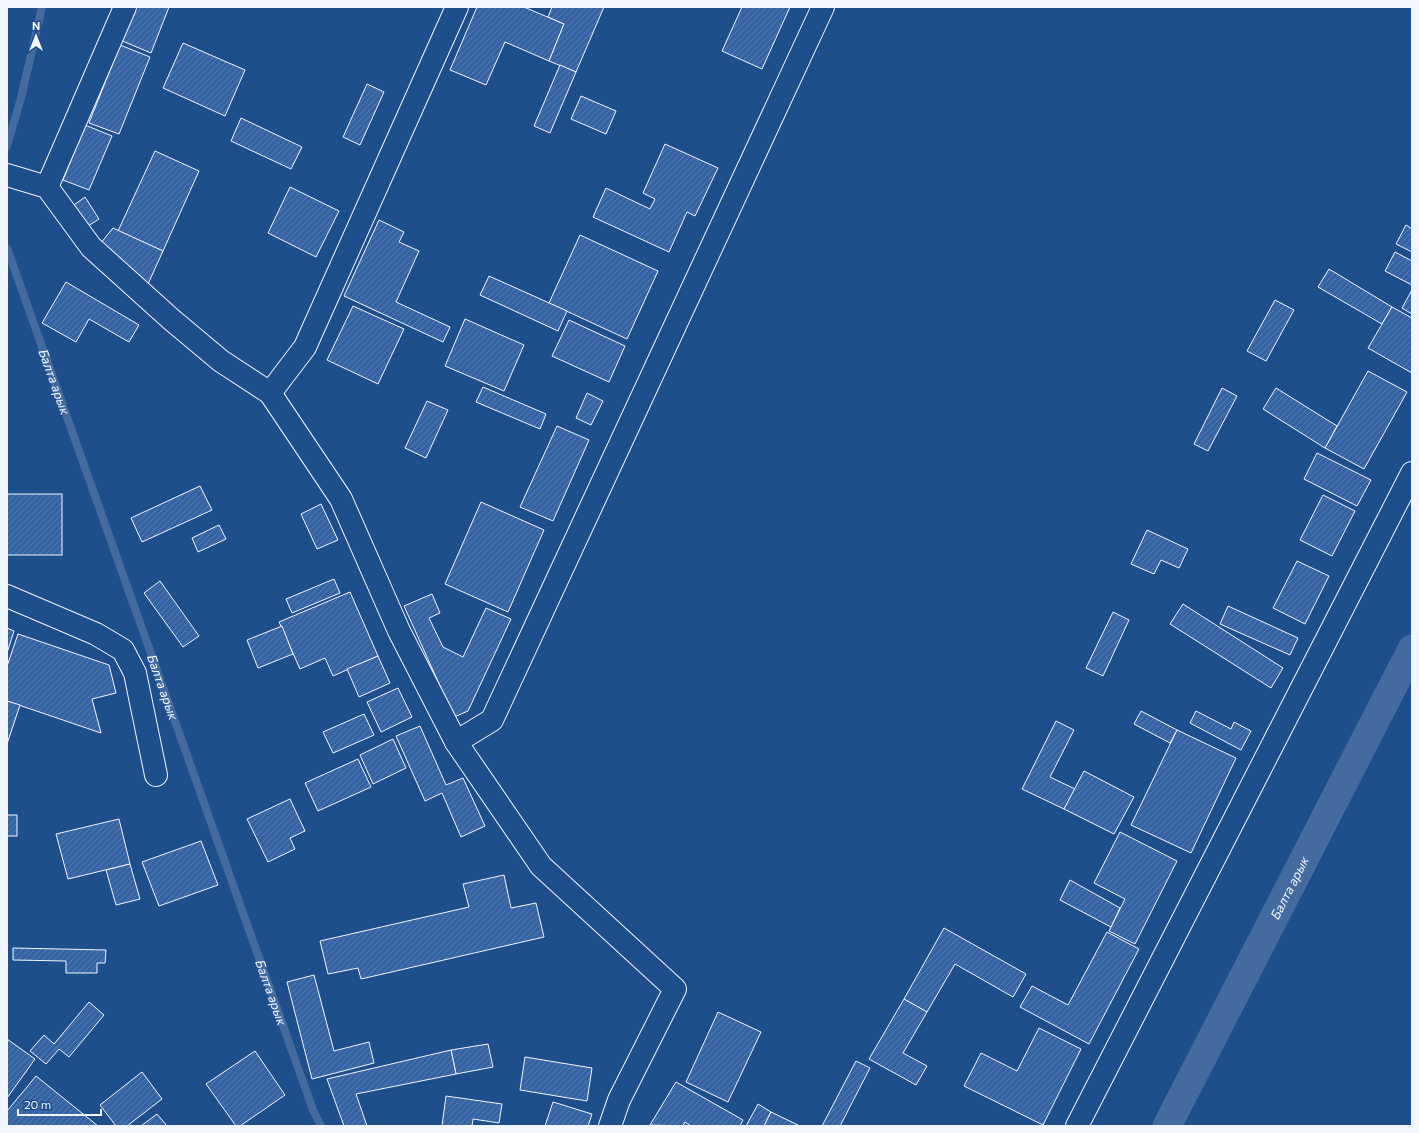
<svg xmlns="http://www.w3.org/2000/svg" width="1419" height="1133" font-family="Commissioner,sans-serif">
  <defs>
    <pattern id="building-hatch" width="6" height="6" patternUnits="userSpaceOnUse"><rect width="6" height="6" fill="#3563a3"/><path d="M-1 1l2-2M0 6l6-6M5 7l2-2" fill="none" stroke="#537ab1"/></pattern>
  </defs>
  <rect width="100%" height="100%" fill="#1f4e8c"/>
  <g fill="none" stroke-linecap="round" stroke-linejoin="round">
    <g stroke="#446ba0" stroke-width="8">
      <path d="M7,146L21,98L42,7"/>
      <path id="s1" d="M7,248L313,1110L321,1126"/>
    </g>
    <path stroke="#446ba0" stroke-width="29" id="s2" d="M1167,1126L1412,649"/>
  </g>
  <g fill="url(#building-hatch)" stroke="#f2f6ff">
    <path d="M134,7H169L151,53L120,40Z"/>
    <path d="M477,7H524L564,24L549,61L505,42L486,85L450,70Z"/>
    <path d="M552,7H604L576,72L549,61L564,24L548,17Z"/>
    <path d="M742,7H790L762,69L722,51Z"/>
    <path d="M183,43L245,70L225,116L163,88Z"/>
    <path d="M120,45L150,57L119,134L89,123Z"/>
    <path d="M560,65L576,72L550,133L534,126Z"/>
    <path d="M367,84L384,92L360,145L343,137Z"/>
    <path d="M581,96L616,111L606,134L571,119Z"/>
    <path d="M241,118L302,147L291,169L231,141Z"/>
    <path d="M85,125L112,136L89,190L63,180Z"/>
    <path d="M665,144L718,168L695,216L687,212L669,252L593,217L606,188L650,209L655,199L643,193Z"/>
    <path d="M155,151L199,171L163,251L118,231Z"/>
    <path d="M290,187L339,211L316,257L268,233Z"/>
    <path d="M85,197L99,219L88,226L74,205Z"/>
    <path d="M379,220L404,232L399,242L419,251L396,302L450,327L443,342L344,296Z"/>
    <path d="M1406,225L1412,229V252L1396,244Z"/>
    <path d="M113,228L163,251L148,284L100,244Z"/>
    <path d="M580,235L658,271L627,339L549,303Z"/>
    <path d="M1395,252L1412,261V285L1385,271Z"/>
    <path d="M1329,269L1392,307L1382,324L1318,287Z"/>
    <path d="M489,276L567,311L558,331L480,295Z"/>
    <path d="M66,282L139,325L129,342L89,319L76,342L42,323Z"/>
    <path d="M1412,290V314L1402,308Z"/>
    <path d="M1275,300L1294,310L1266,361L1247,351Z"/>
    <path d="M353,306L404,329L378,384L327,360Z"/>
    <path d="M1392,307L1412,318V373L1368,348Z"/>
    <path d="M465,319L524,345L504,391L445,366Z"/>
    <path d="M569,320L625,346L609,382L552,356Z"/>
    <path d="M1368,371L1407,392L1364,469L1325,448Z"/>
    <path d="M483,387L546,414L540,429L476,402Z"/>
    <path d="M1222,388L1237,396L1208,451L1194,444Z"/>
    <path d="M1276,388L1337,426L1325,448L1263,409Z"/>
    <path d="M587,393L603,401L591,425L576,418Z"/>
    <path d="M427,401L448,410L426,458L405,448Z"/>
    <path d="M557,426L589,440L553,521L520,507Z"/>
    <path d="M1317,453L1371,480L1357,506L1304,479Z"/>
    <path d="M200,486L212,510L142,542L131,518Z"/>
    <rect x="7" y="494" width="55" height="61"/>
    <path d="M1323,495L1355,511L1332,556L1300,540Z"/>
    <path d="M481,502L544,530L508,612L445,584Z"/>
    <path d="M321,504L338,540L317,549L301,514Z"/>
    <path d="M219,525L226,539L198,552L192,538Z"/>
    <path d="M1147,530L1188,549L1179,568L1161,560L1154,574L1131,564Z"/>
    <path d="M1297,561L1329,576L1305,624L1273,608Z"/>
    <path d="M334,579L340,593L292,613L286,599Z"/>
    <path d="M160,581L199,636L183,647L144,593Z"/>
    <path d="M350,592L378,656L333,676L325,658L300,669L279,622Z"/>
    <path d="M432,594L440,613L429,618L443,647L463,657L486,608L511,619L468,711L454,717L404,606Z"/>
    <path d="M1183,604L1283,668L1271,688L1170,624Z"/>
    <path d="M1228,606L1298,638L1290,655L1220,624Z"/>
    <path d="M1113,612L1129,620L1103,676L1086,668Z"/>
    <path d="M282,626L293,654L258,668L247,640Z"/>
    <path d="M7,628L14,631L7,653Z"/>
    <path d="M18,634L109,665L116,693L92,699L101,733L7,701V666Z"/>
    <path d="M378,656L390,683L359,697L347,669Z"/>
    <path d="M398,688L412,717L381,732L367,702Z"/>
    <path d="M7,701L20,705L7,744Z"/>
    <path d="M1141,711L1177,730L1170,743L1134,724Z"/>
    <path d="M1196,711L1231,729L1234,722L1251,731L1241,750L1190,723Z"/>
    <path d="M364,714L374,735L333,753L323,732Z"/>
    <path d="M1056,721L1074,730L1050,777L1075,789L1064,809L1022,789Z"/>
    <path d="M420,726L446,785L463,778L485,826L461,837L442,793L425,801L396,736Z"/>
    <path d="M1177,730L1236,758L1191,853L1131,825Z"/>
    <path d="M393,739L406,768L373,784L360,755Z"/>
    <path d="M358,759L371,787L318,811L305,783Z"/>
    <path d="M1084,771L1134,797L1114,834L1064,809Z"/>
    <path d="M290,799L305,831L290,838L295,849L268,862L247,819Z"/>
    <rect x="7" y="815" width="10" height="21"/>
    <path d="M119,819L130,864L68,879L56,834Z"/>
    <path d="M1120,832L1177,861L1135,944L1109,931L1125,899L1094,883Z"/>
    <path d="M201,841L218,885L159,906L142,862Z"/>
    <path d="M130,864L140,899L116,905L106,870Z"/>
    <path d="M504,875L511,908L536,903L544,937L361,979L358,968L328,974L320,941L469,907L463,884Z"/>
    <path d="M1070,880L1120,908L1111,927L1060,900Z"/>
    <path d="M944,928L1026,974L1013,997L955,964L927,1012L904,999Z"/>
    <path d="M1107,932L1139,949L1089,1044L1020,1007L1032,986L1068,1005Z"/>
    <path d="M13,948L106,950L105,963H97V973H66V961L13,960Z"/>
    <path d="M314,975L334,1051L369,1042L374,1063L312,1079L287,982Z"/>
    <path d="M904,999L927,1012L903,1053L927,1066L916,1085L869,1059Z"/>
    <path d="M89,1002L104,1015L69,1057L59,1049L46,1064L30,1051L44,1035L54,1044Z"/>
    <path d="M718,1012L761,1032L728,1102L686,1082Z"/>
    <path d="M1039,1028L1081,1049L1043,1125L964,1086L981,1053L1017,1071Z"/>
    <path d="M7,1039L35,1059L7,1098Z"/>
    <path d="M488,1044L493,1067L456,1074L451,1050Z"/>
    <path d="M451,1050L456,1074L356,1094L367,1126H344L327,1079Z"/>
    <path d="M255,1051L285,1095L240,1126H236L206,1084Z"/>
    <path d="M525,1057L592,1068L587,1101L520,1090Z"/>
    <path d="M856,1061L870,1068L840,1126H822Z"/>
    <path d="M142,1072L162,1099L127,1126H116L100,1105Z"/>
    <path d="M36,1076L98,1126H7V1111Z"/>
    <path d="M676,1082L743,1120L740,1126H691L685,1122L683,1126L650,1125Z"/>
    <path d="M446,1096L502,1104L499,1123L473,1119L472,1126H442Z"/>
    <path d="M553,1102L592,1114L588,1126H545Z"/>
    <path d="M758,1104L771,1112L764,1126H746Z"/>
    <path d="M771,1112L800,1126H764Z"/>
    <path d="M157,1114L167,1126H141Z"/>
  </g>
  <g fill="none" stroke-linecap="round" stroke-linejoin="round">
    <defs>
      <g id="street">
        <path d="M7,175L47,187L91,247L172,320L221,361L270,393L341,499L399,631L456,742L541,866L675,989L619,1100L610,1126"/>
        <path d="M47,187L125,7"/>
        <path d="M270,393L305,347L457,7"/>
        <path d="M7,596L96,634L123,650L135,673L156,775"/>
        <path d="M456,742L492,720L823,7"/>
        <path d="M1077,1126L1412,473"/>
      </g>
    </defs>
    <use href="#street" stroke="#f2f6ff" stroke-width="24"/>
    <use href="#street" stroke="#1f4e8c" stroke-width="22"/>
  </g>
  <g text-anchor="middle" stroke-width="3" stroke-linejoin="round" paint-order="stroke">
    <g font-size="13" font-style="italic" fill="#f2f6ff" stroke="#1f4e8c">
      <text dy="5" stroke="none"><textPath href="#s1" startOffset="142">Балта арык</textPath></text>
      <text dy="5" stroke="none"><textPath href="#s1" startOffset="466">Балта арык</textPath></text>
      <text dy="5" stroke="none"><textPath href="#s2" startOffset="268">Балта арык</textPath></text>
      <text dy="5" stroke="none"><textPath href="#s1" startOffset="790">Балта арык</textPath></text>
    </g>
  </g>
  <rect width="1419" height="1133" fill="none" stroke="#f2f6ff" stroke-width="16"/>
  <g transform="translate(36 36)" stroke="#1f4e8c" stroke-width="3" paint-order="stroke">
  <path d="M0-3L7 15L0 10L-7 15Z" fill="#f2f6ff"/>
  <text y="-6" font-size="11" font-weight="bold" text-anchor="middle" fill="#f2f6ff">N</text>
  </g>
  <path d="M18 1109v6h83v-6" fill="none" stroke="#f2f6ff" stroke-width="2"/>
  <text x="24" y="1109" font-size="12" fill="#f2f6ff" stroke="#1f4e8c" stroke-width="3" paint-order="stroke">20 m</text>
</svg>
